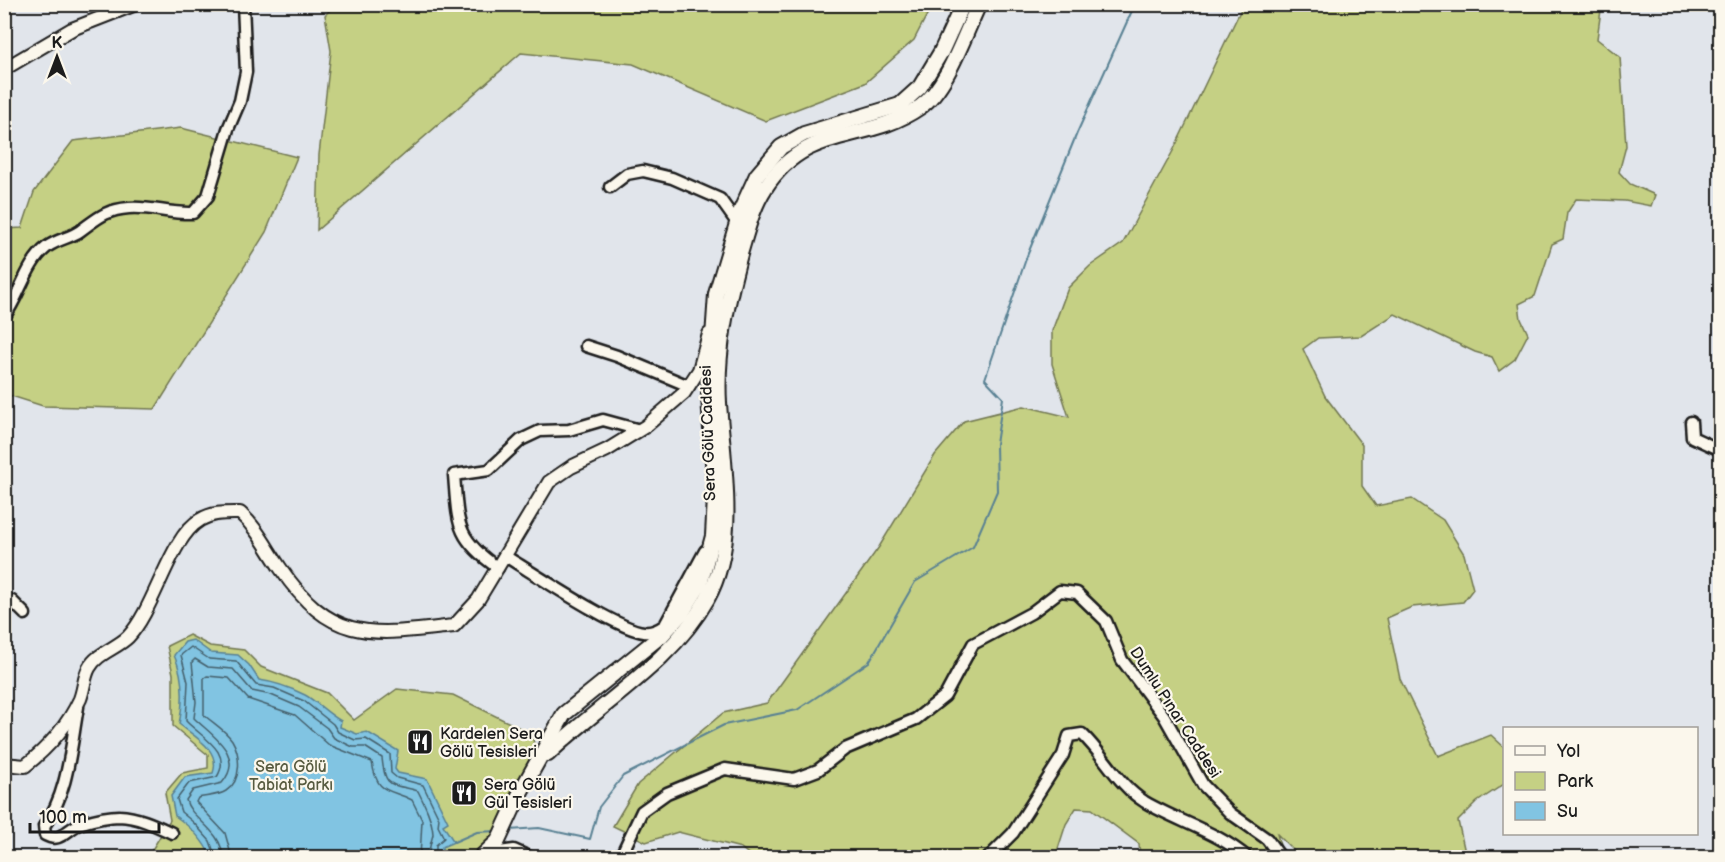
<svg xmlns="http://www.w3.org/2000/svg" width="1725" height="862" font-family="'Balsamiq Sans',sans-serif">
  <rect width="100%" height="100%" fill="#e1e5eb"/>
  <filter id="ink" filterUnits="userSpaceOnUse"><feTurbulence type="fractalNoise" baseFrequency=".0167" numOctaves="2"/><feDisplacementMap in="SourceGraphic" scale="12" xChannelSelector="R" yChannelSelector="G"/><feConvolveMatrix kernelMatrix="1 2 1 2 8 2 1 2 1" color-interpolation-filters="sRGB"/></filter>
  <g filter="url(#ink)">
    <g fill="#c5d084" stroke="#707650" stroke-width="1.5">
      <path d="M336,4H932V5L914,40L865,83L766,121L633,64L521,53L317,230L319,155L331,51L325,15Z"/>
      <path d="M1243,5H1611L1601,10L1597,39L1620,57L1626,146L1619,172L1630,184L1655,195L1651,206L1625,201L1576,199L1567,213L1563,239L1552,244L1535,296L1519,304L1521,319L1528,334L1515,359L1499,371L1492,357L1475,352L1395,314L1361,336L1318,338L1303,349L1325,396L1362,445V486L1376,506L1412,499L1443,520L1464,554L1473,589L1463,602L1412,607L1387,618L1400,679L1438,756L1491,735L1504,747V784L1477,802L1458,821L1466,857H1300L1277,834L1283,857H1140L1139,844L1092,809L1076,808L1066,824L1055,858L752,857L741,848L678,832L646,842L613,826L638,784L723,713L767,703L879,547L935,455L964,421L1024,406L1069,417L1052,364V331L1068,288L1090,266L1123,243L1174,149Z"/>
      <path d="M181,128L297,157L266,232L155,409L43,406L5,394V229L22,228L34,192L73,141Z"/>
      <path d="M189,635L210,646L244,650L261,667L327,693L354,720L397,689L453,695L532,734L538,764L480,857L147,858L170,820L165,793L182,773L208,768V755L173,726V674L167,646Z"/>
    </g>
    <path fill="#81c4e2" stroke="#598193" stroke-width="1.5" d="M193,640L211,653L238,655L249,665L259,680C274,682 291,688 305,695C316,701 328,714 341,721L340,727L357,734L367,732L398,751L395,769L398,773L427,779L448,822L443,825L454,842L442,847V857H211C203,839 191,827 175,816L171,796L185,777L213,773C221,750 195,737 179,724C184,700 184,677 174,655L185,642Z"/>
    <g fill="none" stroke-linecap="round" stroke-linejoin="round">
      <g stroke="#445f6b" stroke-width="1.5">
        <path d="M216,858L210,841L193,822L181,812L177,799L189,783L217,777C233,751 201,737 186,721L188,682L181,655L191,647L209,659L236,661L256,685L274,688L304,701L333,724L338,732L355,740L366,739L390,754L391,773L397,778L423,785L439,818L438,826L444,838L436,845V858"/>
        <path d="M223,858C222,829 190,819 186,800L193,790L222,783C246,755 211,735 194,718L196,702L192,662L195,659L208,667L233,669L252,691L271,695L299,707L327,728L334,738L353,747H365L382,758C385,789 390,783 418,791C425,805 432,819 433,834C433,837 428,848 429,858"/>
        <path d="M232,858L225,833L196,802L198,798C207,796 218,796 226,791C242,781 241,755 232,740C225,730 213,723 204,715V678L207,676L229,678L248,699L295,715L329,745L372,762C377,795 388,788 412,800L422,820L420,858"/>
      </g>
      <g stroke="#598193" stroke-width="2">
        <path d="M509,830L539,828L590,839L599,807L623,776L724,725L797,710L869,662L915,582L973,547L997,491L996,444L1003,398L985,379L1027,256L1077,133L1135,4"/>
        <path d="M454,842L477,832L497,831"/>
      </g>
      <defs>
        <g id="minor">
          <path d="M610,187L627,174L643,171L672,178L720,199L740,227"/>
          <path d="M4,317C20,296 26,263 47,247C58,239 70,238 80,231C98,218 105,210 129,208C150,206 169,214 193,213L208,196L228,129L240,101L246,72L243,4"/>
          <path d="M586,346L617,356L689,386"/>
          <path d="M1691,422L1692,437L1720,450"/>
          <path d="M505,556C532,572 618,630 644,632C652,633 658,630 665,625L705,551"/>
          <path d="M498,568C455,538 458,523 454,475L489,470L521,440L540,431L569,430L603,420L640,430"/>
          <path d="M4,598L12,601L25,614"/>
          <path d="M78,707C71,745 68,795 44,826L45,835C61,844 67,828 82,823C92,820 108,816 119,816C139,817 155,825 172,833"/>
          <path d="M485,854L514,850L532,858"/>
          <path d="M620,858L642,811L667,793L725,769L794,779L818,770L845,749L916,719L945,696L973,644L1031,613L1060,591L1077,593L1106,621L1122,660L1164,716L1203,785L1230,813L1267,839L1281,858"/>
          <path d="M988,858L1013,833L1063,755L1069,736L1082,734C1105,756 1118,785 1145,802C1179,822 1218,832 1248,858"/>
        </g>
        <g id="tertiary">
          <path d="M4,69L72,29L136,4"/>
          <path d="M4,764L25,766C48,748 68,725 80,699C84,689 84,677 89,668C97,653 117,648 128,637C155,609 170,537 200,520C213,512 226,513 240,513C258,529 267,549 281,569C332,644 372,635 454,626L478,600L549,482L571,467L607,450L646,426L684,393L699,370L709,334"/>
        </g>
        <g id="secondary">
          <path d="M548,754C599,704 671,664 707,599C739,541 723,466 719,403C716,352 727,303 740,254C747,231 752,208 765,188C808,122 866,145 920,107C947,89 965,33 979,4"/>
          <path d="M480,858L498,841L521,791L564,714L663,634L682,613L700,584L713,536L715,497L709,395L716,294L741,210L757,175L781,147L804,134L900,105L920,87L941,52L963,4"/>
        </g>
      </defs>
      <use href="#minor" stroke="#1c1c1c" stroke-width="15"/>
      <use href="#tertiary" stroke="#1c1c1c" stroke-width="16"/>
      <use href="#secondary" stroke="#1c1c1c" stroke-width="18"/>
      <use href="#minor" stroke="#fbf7ec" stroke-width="10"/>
      <use href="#tertiary" stroke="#fbf7ec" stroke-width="12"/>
      <use href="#secondary" stroke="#fbf7ec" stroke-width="14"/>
    </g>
  </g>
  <defs>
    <symbol id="restaurant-square" viewBox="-11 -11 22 22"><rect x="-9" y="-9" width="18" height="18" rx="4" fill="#1c1c1c" stroke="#fbf7ec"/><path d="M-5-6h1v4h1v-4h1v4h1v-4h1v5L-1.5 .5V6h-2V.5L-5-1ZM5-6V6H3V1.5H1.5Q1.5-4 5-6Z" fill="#fff"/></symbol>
  </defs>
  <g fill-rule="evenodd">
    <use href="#restaurant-square" x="405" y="727" width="30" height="30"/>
    <use href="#restaurant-square" x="449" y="778" width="30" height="30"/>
  </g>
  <g text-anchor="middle" stroke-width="4.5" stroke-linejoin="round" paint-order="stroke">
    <g font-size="16" fill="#1c1c1c" stroke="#fbf7ec">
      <text transform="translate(707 433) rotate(-92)" y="6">Sera Gölü Caddesi</text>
      <text transform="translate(1176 712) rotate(57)" y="6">Dumlu Pınar Caddesi</text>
    </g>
    <g font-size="16" fill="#1c1c1c" stroke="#fbf7ec" text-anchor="start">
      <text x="440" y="739">Kardelen Sera<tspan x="440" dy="18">Gölü Tesisleri</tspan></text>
      <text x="484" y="790">Sera Gölü<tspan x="484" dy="18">Gül Tesisleri</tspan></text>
    </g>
    <g font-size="16" fill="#575b40" stroke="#fbf7ec">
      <text x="291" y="772">Sera Gölü<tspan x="291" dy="18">Tabiat Parkı</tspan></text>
    </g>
  </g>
  <rect width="1725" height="862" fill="none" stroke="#fbf7ec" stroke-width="24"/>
  <rect x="12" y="12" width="1701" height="838" fill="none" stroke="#1c1c1c" stroke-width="2" filter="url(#ink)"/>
  <rect x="1503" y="727" width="195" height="108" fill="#fbf7ec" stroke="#a29f99" stroke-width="1.5"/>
  <rect x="1515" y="746" width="30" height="9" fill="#fbf7ec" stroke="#a29f99" stroke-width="1.5"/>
  <text x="1557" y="757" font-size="18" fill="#1c1c1c">Yol</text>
  <rect x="1515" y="772" width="30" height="18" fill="#c5d084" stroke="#a29f99" stroke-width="1.5"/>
  <text x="1557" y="787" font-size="18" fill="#1c1c1c">Park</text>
  <rect x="1515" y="802" width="30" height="18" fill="#81c4e2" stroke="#a29f99" stroke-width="1.5"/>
  <text x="1557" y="817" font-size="18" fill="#1c1c1c">Su</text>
  <g transform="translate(57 57)" stroke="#fbf7ec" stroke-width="4.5" paint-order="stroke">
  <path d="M0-4.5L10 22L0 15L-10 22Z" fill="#1c1c1c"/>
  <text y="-9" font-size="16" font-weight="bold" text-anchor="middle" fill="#1c1c1c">K</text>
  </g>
  <path d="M30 823v9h129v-9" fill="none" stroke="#1c1c1c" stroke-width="3"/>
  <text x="39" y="823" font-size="18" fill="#1c1c1c" stroke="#fbf7ec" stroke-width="4.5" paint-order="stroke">100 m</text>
</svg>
